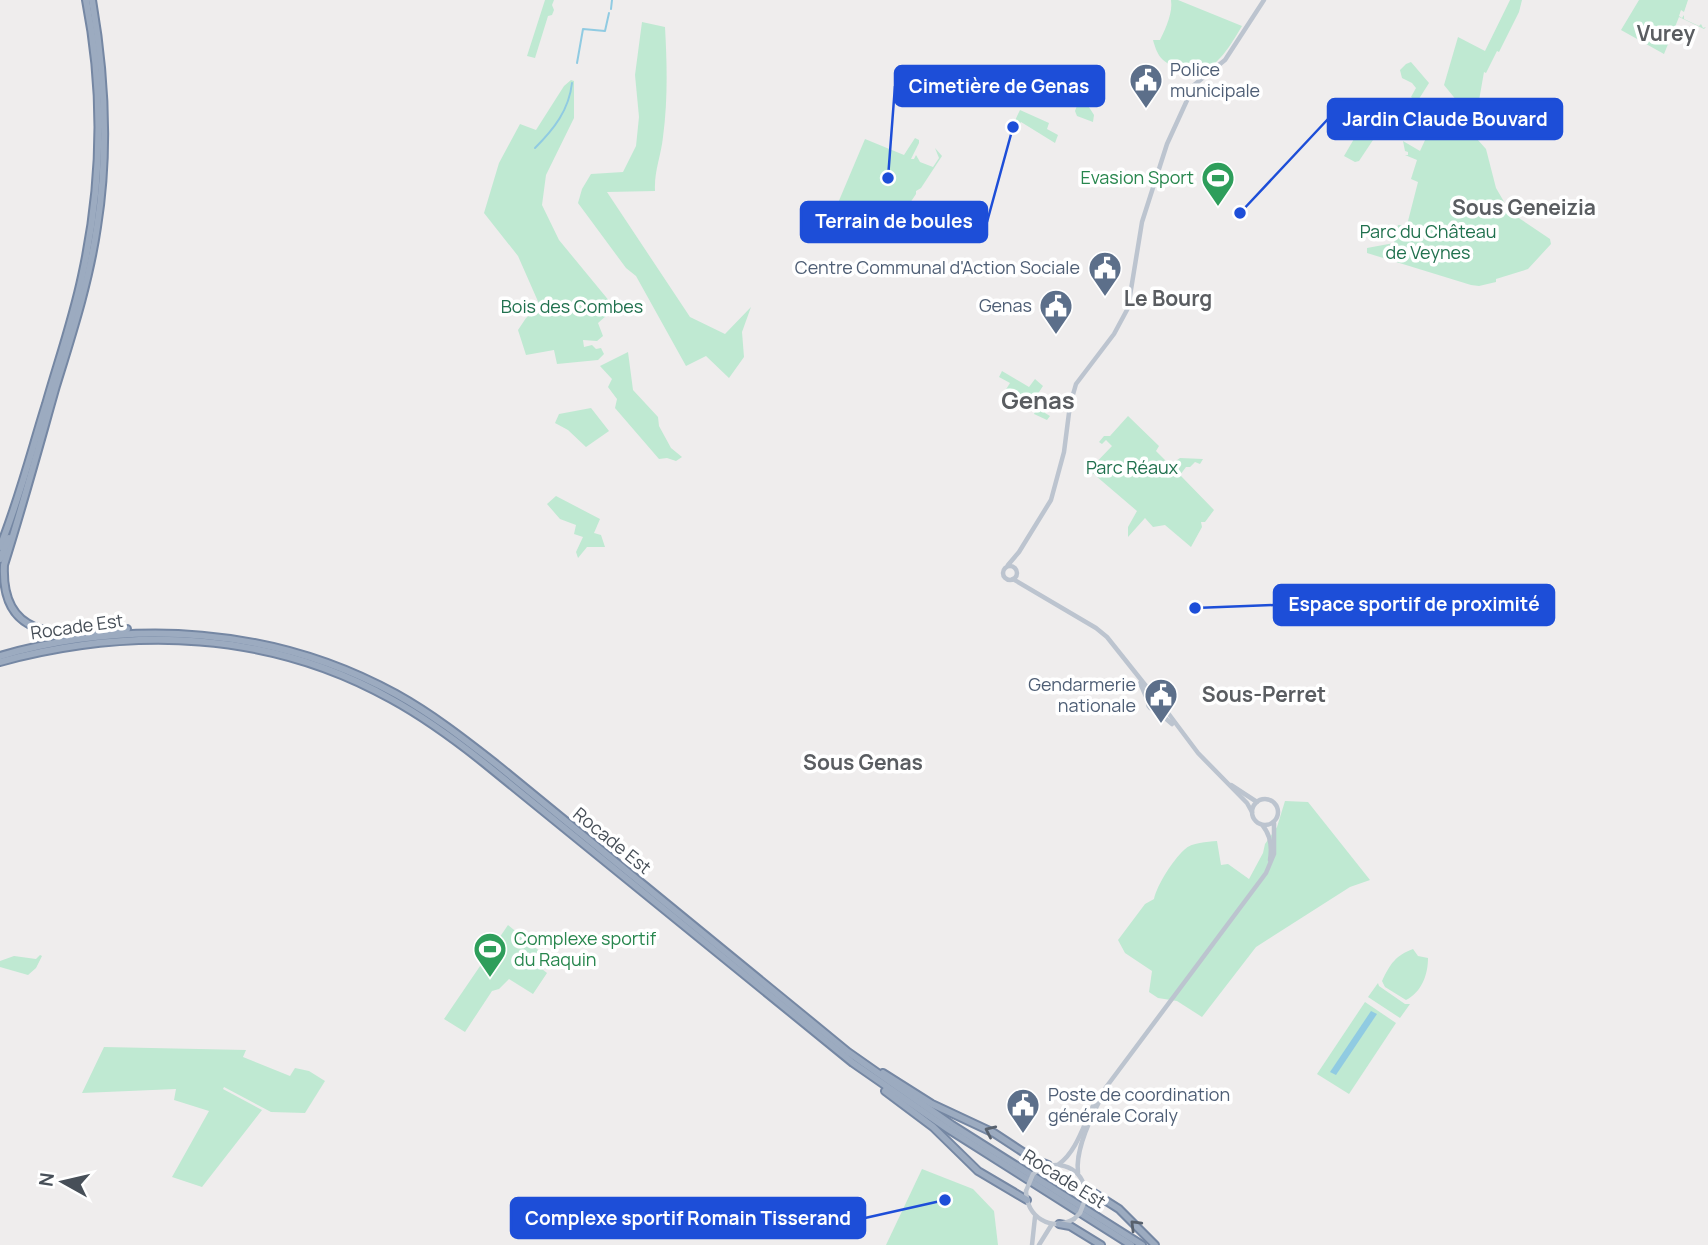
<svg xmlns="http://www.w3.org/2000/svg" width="1708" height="1245" font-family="Manrope,sans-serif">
  <rect width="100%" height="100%" fill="#efeded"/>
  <g fill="#bfe9d2">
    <path d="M545,0H554L552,5L554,10L552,15L548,16L535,58L527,56Z"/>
    <path d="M1171,0H1178L1242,26C1230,46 1219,66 1196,75L1181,66L1178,69C1162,61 1158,58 1153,40H1160C1166,28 1173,12 1171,0Z"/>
    <path d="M1510,0H1522L1519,12L1499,52L1497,51L1486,73L1484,72L1475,123L1444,85L1458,37L1485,51Z"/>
    <path d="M1639,0H1688L1684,12L1681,10L1679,16L1682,18L1684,15V19L1699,26L1701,24L1703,28L1706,27L1704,29L1679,17L1664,54L1621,30Z"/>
    <path d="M642,22L665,27C667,63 668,100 663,137C661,156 654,171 655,191L607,192L690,317L725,334L751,307L742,332L744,357L729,378L706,356L686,366L636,276L626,268L578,203L582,189L591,174L623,172L636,146L639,117L635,75Z"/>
    <path d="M1411,62L1429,83L1417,102L1411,97L1416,88L1412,83L1402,78L1400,70L1406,64Z"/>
    <path d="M571,80L574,81V118L546,175L542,205L559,240L615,308L598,323L603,336L597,341L583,340L584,347L592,345L596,349L601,348L604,354L598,360L557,364L554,350L526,355L518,330L526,318L540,306L518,256L484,213L499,163L520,124L536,130L564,86Z"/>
    <path d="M1090,82L1103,86L1100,92L1089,97L1087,104L1094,115L1093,122L1077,116L1075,111L1085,84Z"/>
    <path d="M1443,101L1486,149L1496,188L1510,212L1550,239L1551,244L1528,269L1496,279V282L1479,286L1471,285L1367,253V248L1394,243L1398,225H1407L1418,182L1411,179L1417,160L1405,155H1408V152L1405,151L1403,141L1420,151Z"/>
    <path d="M1020,110L1049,123L1047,129L1058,135L1055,143L1021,122L1017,127H1015L1011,134L1009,133Z"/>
    <path d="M1361,127L1375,137L1359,161L1355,162L1344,156Z"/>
    <path d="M915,138L919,140V143L911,159H914L916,155L920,162L933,167L939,158L935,148L942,156L921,188L916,191V194L896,224L893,225L838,203L865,139L904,155Z"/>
    <path d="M628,352L633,390L658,417L659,426L671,448L682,457L676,461L667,458L659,459L615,408L617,399L608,387L612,379L600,366Z"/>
    <path d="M1002,371L1029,387L1035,379L1043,386L1037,395L1049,403L1045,413L1050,416L1047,420L1034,414L1036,409L1005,391L1010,383L999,377Z"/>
    <path d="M591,408L609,431L586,447L568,430L555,423L559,414Z"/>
    <path d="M1128,416L1159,446L1156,451L1170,465L1180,458L1203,459L1200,464L1195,462L1190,467H1186L1180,475L1214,510L1205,522H1201L1202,527L1191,547L1165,525L1153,527L1145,518L1128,537V527L1137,511L1089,470L1112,446L1106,440L1102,444L1099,442L1104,436H1110Z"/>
    <path d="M556,496L600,519L594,533L601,535L605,547H587L578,558L576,552L583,537L574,534L576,525L560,519L547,504Z"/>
    <path d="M1285,801L1308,802L1370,880L1350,887L1256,947L1202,1017L1177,1001L1158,998L1149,992L1152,971L1125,953L1118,940L1145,904L1154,899C1157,885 1173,860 1184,850C1192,842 1207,842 1217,841L1221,865L1228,864L1249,879L1263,853L1265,844L1277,827Z"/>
    <path d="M508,925L548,958L542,969L547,973L533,994L509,979L499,989L492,991L465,1032L444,1019Z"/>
    <path d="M1413,949L1418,956L1428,958C1428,974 1422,992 1406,1000L1385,987L1382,981C1390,964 1396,955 1413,949Z"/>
    <path d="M40,955L42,956L36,968L28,975L0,967V961L14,956L36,959Z"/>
    <path d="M1378,983L1379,986L1405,1004H1410L1400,1018L1368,997Z"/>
    <path d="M1365,1002L1396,1023L1349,1094L1317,1074Z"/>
    <path d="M104,1047L246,1050L243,1057L290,1076L295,1068L309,1071L325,1081L305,1113L271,1112L224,1087L223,1089L262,1110L202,1187L172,1177L209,1111L174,1100L176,1089L82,1093Z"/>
    <path d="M922,1169L973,1189L994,1211L998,1245H886Z"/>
  </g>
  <path fill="#90cbe2" d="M1371,1011L1377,1014L1336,1075L1330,1072Z"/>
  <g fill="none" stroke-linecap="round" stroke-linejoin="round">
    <g stroke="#90cbe2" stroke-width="2">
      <path d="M611,9L612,0"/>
      <path d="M577,63L583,29L605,31L609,13"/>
      <path d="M535,148C554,129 569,110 572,83"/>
    </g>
    <defs>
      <g id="trunk">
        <path d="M92,0C105,75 109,152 97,227C89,282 72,334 56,386C39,446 23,505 4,565C0,651 76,631 127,629"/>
        <path d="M0,547C19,500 31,452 46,404C58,362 73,319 82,276C102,185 104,91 86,0"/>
        <path d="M0,559L9,538"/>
        <path d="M0,656C132,618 274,627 396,694C432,714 464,739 496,764L848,1052L952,1125L1142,1245"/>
        <path d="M0,662C132,626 270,631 391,699C424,717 454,739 483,762L853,1063L948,1129L1131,1245"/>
        <path d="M883,1073L932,1104L994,1133L1035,1160L1048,1165"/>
        <path d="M885,1091L933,1127L978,1171L1027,1200"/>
        <path d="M1086,1188L1119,1209L1155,1245"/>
        <path d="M1059,1224L1070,1226L1101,1245"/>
      </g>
    </defs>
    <use href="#trunk" stroke="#7587a3" stroke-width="10"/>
    <g stroke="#bcc4cf" stroke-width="4.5">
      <path d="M1008,565L1019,552L1051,500L1064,452L1070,405L1076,384L1114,334L1128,308L1142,222L1167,144L1194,85L1225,60L1264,0"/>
      <circle cx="1010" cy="573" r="7"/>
      <path d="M1013,579L1096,628L1107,637L1150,691L1157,696"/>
      <path d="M1140,683L1148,701"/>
      <circle cx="1155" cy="703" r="7"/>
      <path d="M1162,705L1198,753L1247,803L1252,812"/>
      <path d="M1156,710L1172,724"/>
      <path d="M1231,785L1257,802"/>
      <circle cx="1265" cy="812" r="13"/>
      <path d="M1263,826C1271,836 1272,848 1270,860"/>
      <path d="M1059,1164C1078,1150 1084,1122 1095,1102L1266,873L1274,854V823"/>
      <path d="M1040,1169C1064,1158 1085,1171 1086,1197"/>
      <path d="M1078,1173C1075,1150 1090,1119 1101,1098"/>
      <path d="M1026,1191C1027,1217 1050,1232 1074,1219"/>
      <path d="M1032,1245L1035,1217"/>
      <path d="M1039,1245L1052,1224"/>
    </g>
    <use href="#trunk" stroke="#9cabc0" stroke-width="6"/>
    <g stroke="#bcc4cf" stroke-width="4.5">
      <path d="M1026,1191L1033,1174L1040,1169"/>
      <path d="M1074,1219L1080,1213L1086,1197"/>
    </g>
  </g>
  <defs><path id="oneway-chevron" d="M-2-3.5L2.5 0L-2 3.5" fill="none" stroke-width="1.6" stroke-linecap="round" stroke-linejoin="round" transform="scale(1.75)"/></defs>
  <g stroke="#58616d">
    <use href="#oneway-chevron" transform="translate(990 1131) rotate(-155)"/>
    <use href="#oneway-chevron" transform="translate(1135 1225) rotate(-135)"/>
  </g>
  <defs>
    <symbol id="civic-pin" viewBox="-11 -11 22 30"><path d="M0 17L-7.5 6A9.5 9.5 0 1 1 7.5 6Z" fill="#5c6f8a" stroke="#fff"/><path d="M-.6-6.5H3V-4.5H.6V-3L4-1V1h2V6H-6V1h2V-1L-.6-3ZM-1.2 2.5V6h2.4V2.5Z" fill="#fff"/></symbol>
    <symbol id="stadium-pin" viewBox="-11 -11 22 30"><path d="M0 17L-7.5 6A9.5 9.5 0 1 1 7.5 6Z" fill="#2e9e5b" stroke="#fff"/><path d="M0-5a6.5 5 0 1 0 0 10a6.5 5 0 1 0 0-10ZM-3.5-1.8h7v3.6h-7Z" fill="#fff"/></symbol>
  </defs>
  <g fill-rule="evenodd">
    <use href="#civic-pin" x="1127" y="61" width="38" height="52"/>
    <use href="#stadium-pin" x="1199" y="159" width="38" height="52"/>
    <use href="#civic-pin" x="1086" y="249" width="38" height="52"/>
    <use href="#civic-pin" x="1037" y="287" width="38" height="52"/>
    <use href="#civic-pin" x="1142" y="676" width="38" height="52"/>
    <use href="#stadium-pin" x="471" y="930" width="38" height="52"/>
    <use href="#civic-pin" x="1004" y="1086" width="38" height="52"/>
  </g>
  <g text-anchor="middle" stroke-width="7" stroke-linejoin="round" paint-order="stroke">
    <g font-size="18" fill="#4e5e75" stroke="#fff" text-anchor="end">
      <text x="1170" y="76" text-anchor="start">Police<tspan x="1170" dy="21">municipale</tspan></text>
      <text x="1080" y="274">Centre Communal d'Action Sociale</text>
      <text x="1032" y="312">Genas</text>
      <text x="1136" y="691">Gendarmerie<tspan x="1136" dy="21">nationale</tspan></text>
      <text x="1048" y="1101" text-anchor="start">Poste de coordination<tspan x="1048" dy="21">générale Coraly</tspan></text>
    </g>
    <g font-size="18" fill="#27864d" stroke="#fff" text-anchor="end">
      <text x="1194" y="184">Evasion Sport</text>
      <text x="514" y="945" text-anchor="start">Complexe sportif<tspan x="514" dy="21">du Raquin</tspan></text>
    </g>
    <g font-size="18" fill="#20714e" stroke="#fff">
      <text x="1428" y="238">Parc du Château<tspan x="1428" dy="21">de Veynes</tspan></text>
      <text x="572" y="313">Bois des Combes</text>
      <text x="1132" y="474">Parc Réaux</text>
    </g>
    <g font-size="18" fill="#474f58" stroke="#fff">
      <text transform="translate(77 627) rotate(-8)" y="6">Rocade Est</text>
      <text transform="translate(612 841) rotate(39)" y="6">Rocade Est</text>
      <text transform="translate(1064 1179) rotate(32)" y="6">Rocade Est</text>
    </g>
    <g font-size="21" font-weight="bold" fill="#5a5d61" stroke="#fff">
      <text x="1666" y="41">Vurey</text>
      <text x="1524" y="215">Sous Geneizia</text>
      <text x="1168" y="306">Le Bourg</text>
      <text x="1264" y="702">Sous-Perret</text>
      <text x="863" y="770">Sous Genas</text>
    </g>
    <g font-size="24" font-weight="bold" fill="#5a5d61" stroke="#fff">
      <text x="1038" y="409">Genas</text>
    </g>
  </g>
  <path fill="none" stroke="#1d4ed8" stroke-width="2.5" d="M888 178L895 86M1240 213L1328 119M1013 127L987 222M1195 608L1274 605M945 1200L865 1218"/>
  <g fill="#1d4ed8" stroke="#fff" stroke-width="2.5">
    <circle cx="888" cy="178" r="7"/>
    <circle cx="1240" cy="213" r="7"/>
    <circle cx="1013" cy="127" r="7"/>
    <circle cx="1195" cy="608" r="7"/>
    <circle cx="945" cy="1200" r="7"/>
  </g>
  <g fill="#1d4ed8" stroke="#1d4ed8" stroke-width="2.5">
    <rect x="895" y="66" width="209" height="40" rx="7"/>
    <rect x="1328" y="99" width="234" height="40" rx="7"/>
    <rect x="801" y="202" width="186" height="40" rx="7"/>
    <rect x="1274" y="585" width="280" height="40" rx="7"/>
    <rect x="511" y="1198" width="354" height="40" rx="7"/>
  </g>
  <g font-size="19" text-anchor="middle" font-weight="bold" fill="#fff">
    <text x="999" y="93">Cimetière de Genas</text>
    <text x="1445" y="126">Jardin Claude Bouvard</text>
    <text x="894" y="228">Terrain de boules</text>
    <text x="1414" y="611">Espace sportif de proximité</text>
    <text x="688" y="1225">Complexe sportif Romain Tisserand</text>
  </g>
  <g transform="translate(63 1182) rotate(278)" stroke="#ffffff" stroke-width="5" paint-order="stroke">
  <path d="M0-5L12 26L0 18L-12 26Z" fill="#474f58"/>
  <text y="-10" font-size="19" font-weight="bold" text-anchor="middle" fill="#474f58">N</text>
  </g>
</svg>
